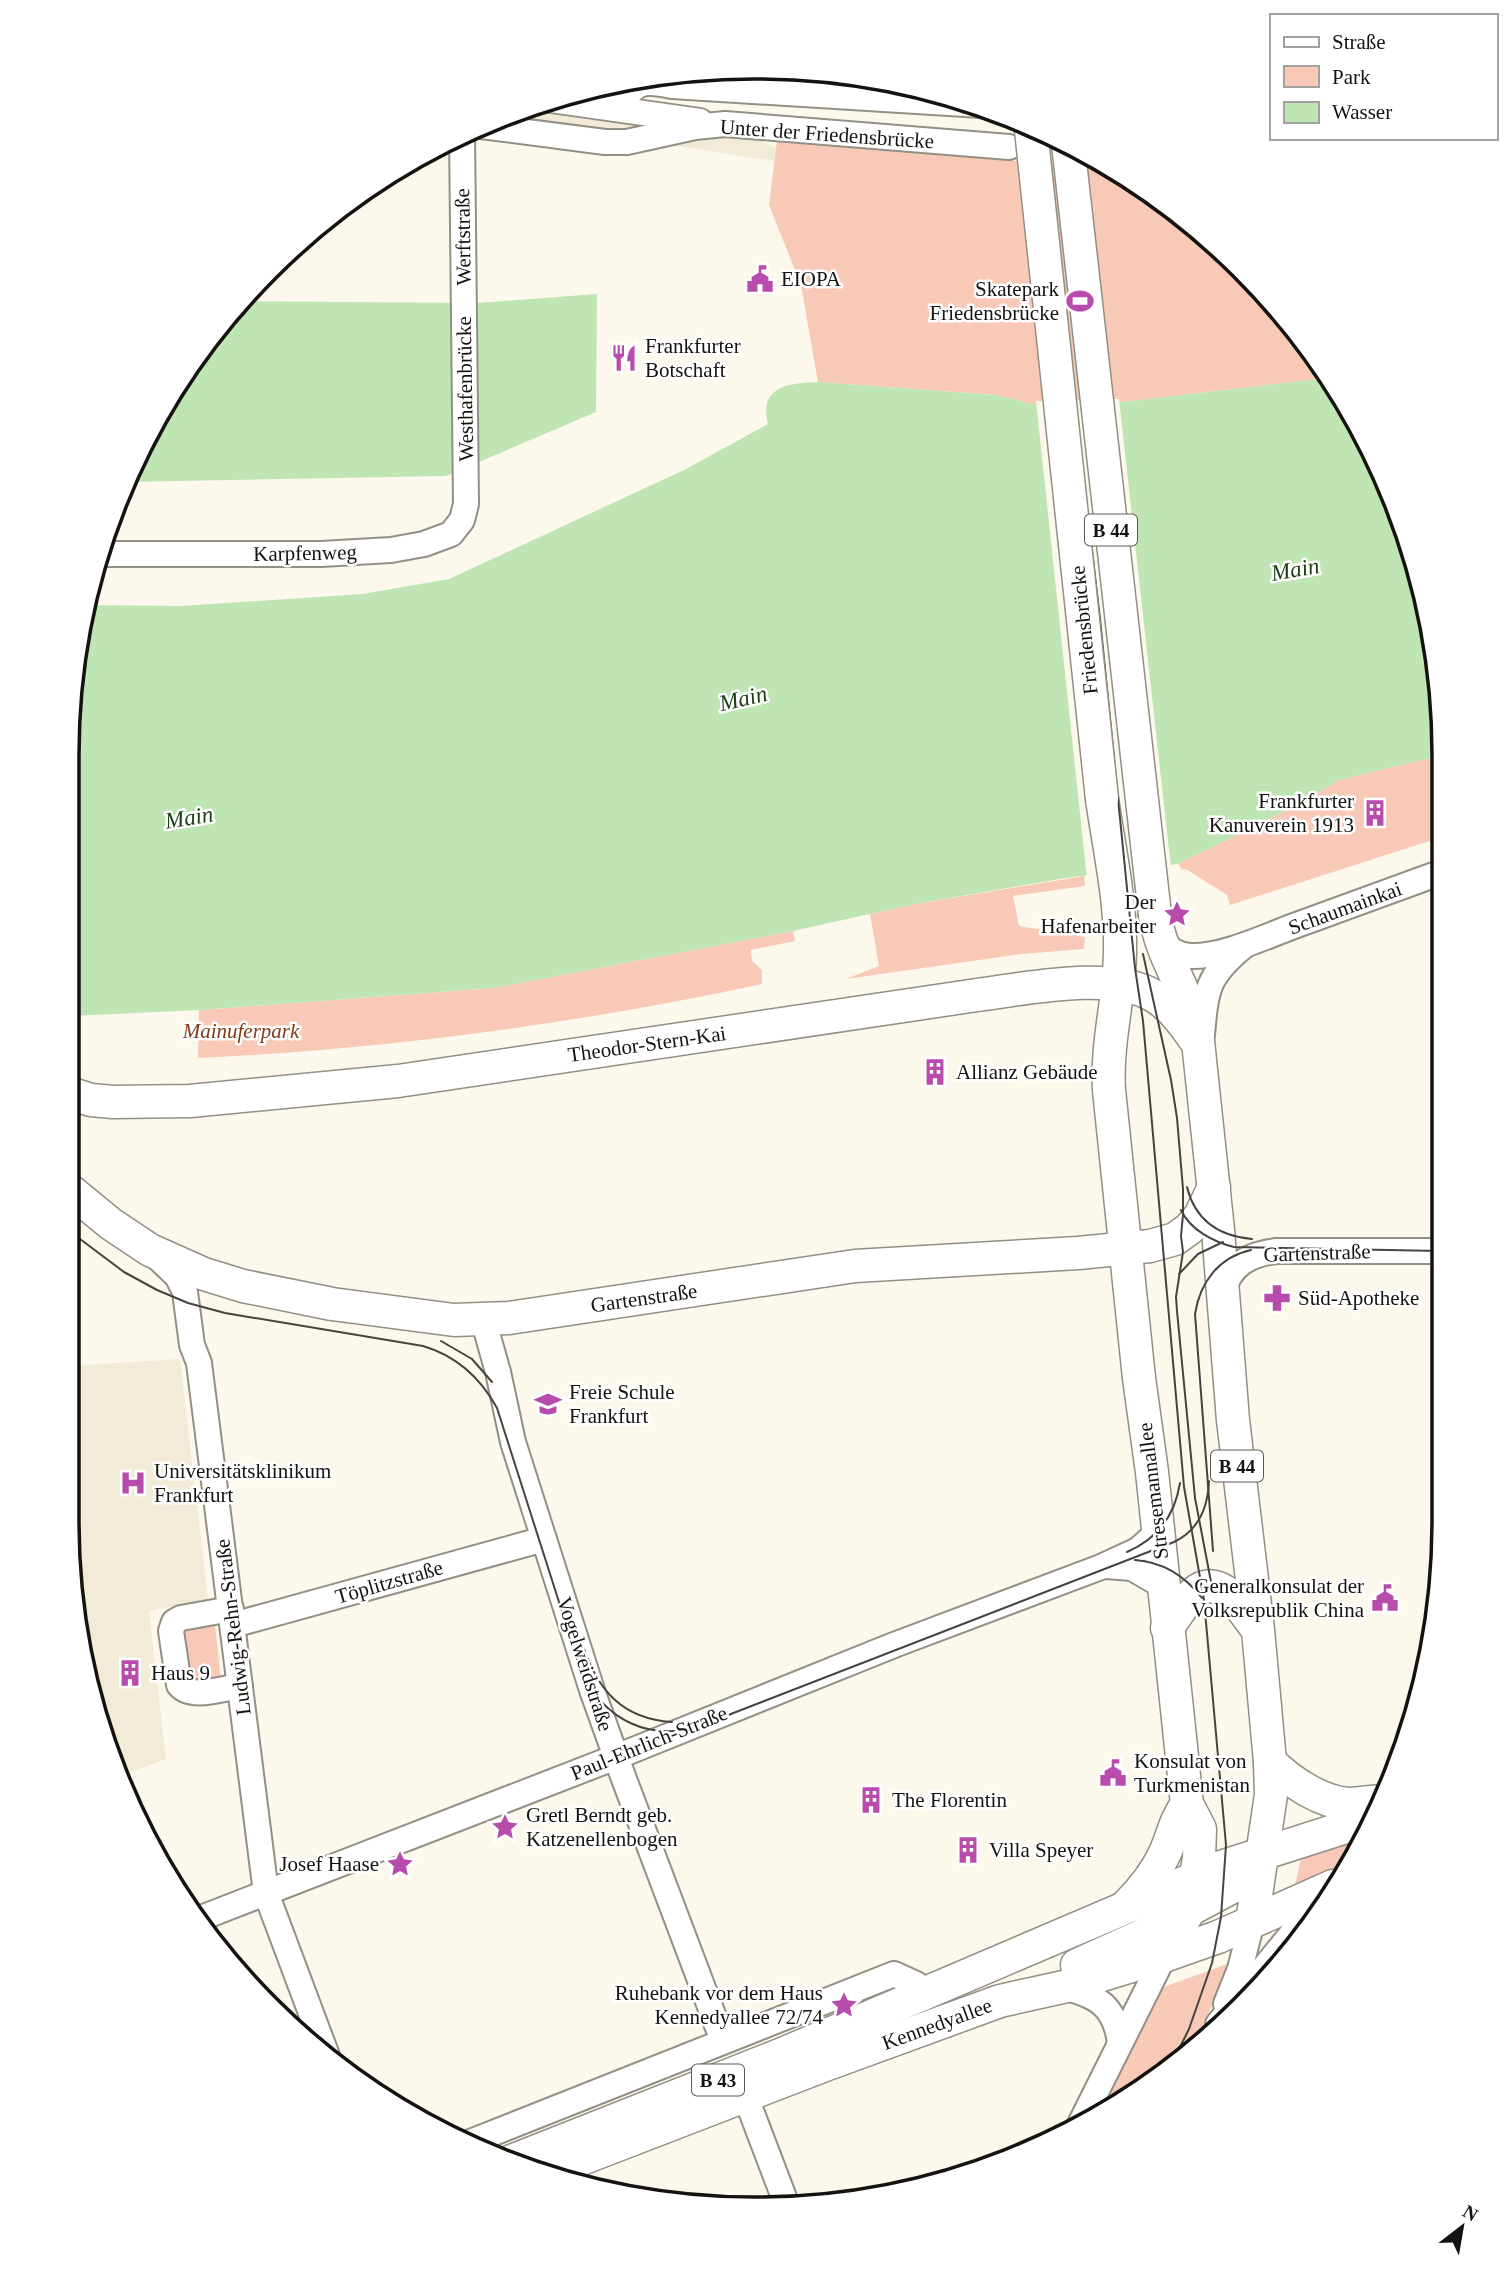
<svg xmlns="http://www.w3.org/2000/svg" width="1511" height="2276" font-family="'Times New Roman',serif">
  <rect width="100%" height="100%" fill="#fcf8ec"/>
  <g fill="#f1ebd8">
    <path d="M551,100L725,124L776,148L894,179L676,146L481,126Z"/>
    <path d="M180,1359L208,1599L149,1611L166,1759L120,1776L103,1742L72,1611V1366Z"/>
  </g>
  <g fill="#f8c9b6">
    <path d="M777,140L1116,170L1210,238L1302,336L1328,378L1122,402L1032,404L996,395L818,382L801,285L769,205Z"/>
    <path d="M1443,755L1442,837L1230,905L1227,895L1186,869L1182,870L1178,864L1287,810L1339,780Z"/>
    <path d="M1084,876L1085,886L1013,896L1019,926L1085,937L1084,949L1022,954L846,979L879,966L870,914L915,904Z"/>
    <path d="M793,931L795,941L751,950L752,961L762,970V984C575,1024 389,1049 198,1058L199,1010L493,988Z"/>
    <path d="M215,1626L221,1678L190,1682L184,1630Z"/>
    <path d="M1367,1835L1344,1869L1293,1893L1302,1855Z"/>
    <path d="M1230,1963L1193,2050L1100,2117L1085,2123L1150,1992Z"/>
  </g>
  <g fill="#bfe5b5">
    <path d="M597,294L596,412L446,476L125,482L137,451L238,301L477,303Z"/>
    <path d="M1328,378L1374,451L1421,578L1443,711V755L1339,780L1287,810L1178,864L1066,878L915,904L793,931L493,988L199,1010L72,1016V665L86,605L181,606L363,594L449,579L684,470L768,424C758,386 790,383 818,382L996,395L1032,404L1122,402Z"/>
  </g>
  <path fill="#fcf8ec" d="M1119,399L1171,868L1087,879L1036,401Z"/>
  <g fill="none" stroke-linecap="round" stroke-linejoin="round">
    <defs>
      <g id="minor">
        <path d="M551,100L700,121"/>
        <path d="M616,109C637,83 638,79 672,86L981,105"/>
        <path d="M481,126L605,142H627L695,127L725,124L1009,147"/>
        <path d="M98,554H321L391,550L424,544L451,534L462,520L466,504L462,133"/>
        <path d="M1160,937C1166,948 1177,955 1190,956C1223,957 1264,937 1294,926C1344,908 1393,890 1442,872"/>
        <path d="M1202,1035C1206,989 1207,976 1244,946"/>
        <path d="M158,1258L177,1276L185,1292L192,1345L199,1363L266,1893L329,2061"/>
        <path d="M1223,1294C1228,1265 1250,1254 1277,1251H1440"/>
        <path d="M483,1319L498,1372L513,1442L593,1693L624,1779L723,2041"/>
        <path d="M1106,1566L1132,1568L1163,1586"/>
        <path d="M231,1609L181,1618L174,1622L171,1631L179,1685C192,1700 222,1688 240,1686"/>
        <path d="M233,1625L544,1539"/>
        <path d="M196,1920L616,1757L894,1645L1101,1567L1138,1550L1158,1532"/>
        <path d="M1063,1987C1098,1996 1115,2006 1120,2043"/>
        <path d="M1226,2004L1240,1969L1252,1922"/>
        <path d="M1218,2024L1308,1914L1324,1899"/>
        <path d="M745,2095L788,2208"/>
        <path d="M1079,2126L1164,1956"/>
        <path d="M468,2143L894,1974L916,1984L925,1993"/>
      </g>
      <g id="major">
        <path d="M1102,799C1109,848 1121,901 1120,950C1120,997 1106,1042 1109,1090L1139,1378L1152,1472L1187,1804L1200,1829L1199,1859L1188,1912L1164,1956"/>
        <path d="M1155,915C1161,957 1188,991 1197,1032L1218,1230L1233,1420L1258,1630L1270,1762L1271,1795L1252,1922"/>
        <path d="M72,1094L91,1100L113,1102L190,1101L398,1081L977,995C1025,989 1112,970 1154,996C1173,1007 1186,1027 1198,1044"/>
        <path d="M72,1192L111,1224L150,1250L204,1274L243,1286L332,1304L454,1320L509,1318L855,1266L1078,1253L1150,1246L1175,1239L1189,1229L1200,1216L1214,1187"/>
        <path d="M1167,1628C1176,1617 1183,1603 1194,1593C1220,1570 1243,1611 1257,1629"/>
        <path d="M1270,1762C1291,1782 1320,1802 1349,1804C1361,1804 1372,1801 1383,1801"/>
        <path d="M1128,1904C1143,1889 1155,1874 1164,1855C1173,1836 1174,1822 1187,1804"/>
        <path d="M1077,1965L1139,1937L1234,1886L1262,1854"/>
        <path d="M509,2162L780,2055L1221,1867L1377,1817"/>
        <path d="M545,2173L825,2065L1000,2001L1063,1987L1164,1956L1218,1937L1333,1886"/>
      </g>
    </defs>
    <use href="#minor" stroke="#928f84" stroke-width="28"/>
    <use href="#major" stroke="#928f84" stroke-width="35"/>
    <use href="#minor" stroke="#fff" stroke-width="24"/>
    <use href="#major" stroke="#fff" stroke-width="32"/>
    <g stroke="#46443f" stroke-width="2">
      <path d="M1043,133L1100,619L1135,968L1143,1021L1184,1487L1204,1600L1226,1845L1221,1917L1212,1963L1189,2029L1170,2067"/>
      <path d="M1143,954L1171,1080L1177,1118L1183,1189V1215L1181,1236L1183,1252L1176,1297L1177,1311L1195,1498L1212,1587"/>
      <path d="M1187,1187C1195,1220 1219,1236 1252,1239"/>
      <path d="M1181,1210C1190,1230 1214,1242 1234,1247L1440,1251"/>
      <path d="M72,1233L124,1272L157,1290L188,1303L225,1313L423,1346C457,1356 480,1377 497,1408L582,1674C606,1720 649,1742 700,1726L1174,1542C1199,1530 1208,1507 1209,1481"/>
      <path d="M1179,1274L1198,1254L1223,1242"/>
      <path d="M441,1341L472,1359L492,1382"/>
      <path d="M1213,1551L1195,1314C1200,1282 1219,1257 1251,1250"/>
      <path d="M1127,1552C1157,1539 1175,1515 1180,1483"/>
      <path d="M1135,1560C1163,1562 1185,1576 1202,1598"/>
      <path d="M583,1646C598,1691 623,1719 672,1722"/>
    </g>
    <defs>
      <g id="major-bridge">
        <path d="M1031,130L1102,799"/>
        <path d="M1068,144L1155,915"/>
      </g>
    </defs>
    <use href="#major-bridge" stroke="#928f84" stroke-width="35" stroke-linecap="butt"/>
    <use href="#major-bridge" stroke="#fff" stroke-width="32"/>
  </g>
  <defs>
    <symbol id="civic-bare" viewBox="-9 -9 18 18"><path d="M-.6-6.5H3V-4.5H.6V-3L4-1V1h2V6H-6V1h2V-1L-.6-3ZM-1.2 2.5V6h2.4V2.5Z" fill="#b84cac" stroke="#fff" stroke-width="2.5" paint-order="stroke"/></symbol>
    <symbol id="stadium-bare" viewBox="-9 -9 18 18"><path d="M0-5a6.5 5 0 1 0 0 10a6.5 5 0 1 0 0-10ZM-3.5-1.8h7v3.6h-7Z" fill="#b84cac" stroke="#fff" stroke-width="2.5" paint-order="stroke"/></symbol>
    <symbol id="restaurant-bare" viewBox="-9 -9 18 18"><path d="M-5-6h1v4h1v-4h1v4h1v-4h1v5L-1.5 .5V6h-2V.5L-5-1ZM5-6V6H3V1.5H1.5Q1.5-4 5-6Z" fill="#b84cac" stroke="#fff" stroke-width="2.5" paint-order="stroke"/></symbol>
    <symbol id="building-bare" viewBox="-9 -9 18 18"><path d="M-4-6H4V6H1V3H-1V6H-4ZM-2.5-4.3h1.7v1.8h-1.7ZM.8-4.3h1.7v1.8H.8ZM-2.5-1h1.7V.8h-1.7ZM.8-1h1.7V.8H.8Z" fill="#b84cac" stroke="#fff" stroke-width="2.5" paint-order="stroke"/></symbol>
    <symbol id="sight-bare" viewBox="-9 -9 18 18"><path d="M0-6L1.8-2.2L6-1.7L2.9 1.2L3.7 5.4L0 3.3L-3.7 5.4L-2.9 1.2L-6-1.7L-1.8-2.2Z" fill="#b84cac" stroke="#fff" stroke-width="2.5" paint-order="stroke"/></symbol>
    <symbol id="pharmacy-bare" viewBox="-9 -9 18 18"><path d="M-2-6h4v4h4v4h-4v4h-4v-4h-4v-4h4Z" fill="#b84cac" stroke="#fff" stroke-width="2.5" paint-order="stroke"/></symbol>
    <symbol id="school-bare" viewBox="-9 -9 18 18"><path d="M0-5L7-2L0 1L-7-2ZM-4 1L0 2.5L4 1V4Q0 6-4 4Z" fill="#b84cac" stroke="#fff" stroke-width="2.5" paint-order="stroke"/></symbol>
    <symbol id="hospital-bare" viewBox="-9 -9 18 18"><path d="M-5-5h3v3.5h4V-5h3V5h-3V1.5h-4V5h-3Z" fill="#b84cac" stroke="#fff" stroke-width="2.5" paint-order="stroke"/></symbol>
  </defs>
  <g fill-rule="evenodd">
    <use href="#civic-bare" x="741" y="260" width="38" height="38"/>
    <use href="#stadium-bare" x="1061" y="282" width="38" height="38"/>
    <use href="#restaurant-bare" x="605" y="339" width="38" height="38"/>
    <use href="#building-bare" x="1356" y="794" width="38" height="38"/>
    <use href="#sight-bare" x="1158" y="895" width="38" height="38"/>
    <use href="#building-bare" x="916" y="1053" width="38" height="38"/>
    <use href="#pharmacy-bare" x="1258" y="1279" width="38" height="38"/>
    <use href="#school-bare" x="529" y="1385" width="38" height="38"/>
    <use href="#hospital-bare" x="114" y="1464" width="38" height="38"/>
    <use href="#civic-bare" x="1366" y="1579" width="38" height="38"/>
    <use href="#building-bare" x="111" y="1654" width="38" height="38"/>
    <use href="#civic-bare" x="1094" y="1754" width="38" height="38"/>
    <use href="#building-bare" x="852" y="1781" width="38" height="38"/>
    <use href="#sight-bare" x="486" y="1808" width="38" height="38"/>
    <use href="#building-bare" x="949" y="1831" width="38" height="38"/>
    <use href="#sight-bare" x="381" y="1845" width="38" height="38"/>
    <use href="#sight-bare" x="825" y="1986" width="38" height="38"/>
  </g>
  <g text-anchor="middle" stroke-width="5" stroke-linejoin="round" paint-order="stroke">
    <g fill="#fff" stroke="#5b5a58" stroke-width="2">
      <rect x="1085" y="514.5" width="52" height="31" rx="5"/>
      <rect x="1211" y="1450.5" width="52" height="31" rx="5"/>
      <rect x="692" y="2064.5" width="52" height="31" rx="5"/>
    </g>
    <g font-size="19" font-weight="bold" fill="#151310">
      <text x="1111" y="537">B 44</text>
      <text x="1237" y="1473">B 44</text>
      <text x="718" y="2087">B 43</text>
    </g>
    <g font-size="21" fill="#151310" stroke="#fff">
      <text transform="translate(827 134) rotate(4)" y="7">Unter der Friedensbrücke</text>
      <text transform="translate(463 237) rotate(-91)" y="7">Werftstraße</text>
      <text transform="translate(465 389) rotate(-91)" y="7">Westhafenbrücke</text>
      <text transform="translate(305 553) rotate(-1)" y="7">Karpfenweg</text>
      <text transform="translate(1084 630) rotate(-96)" y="7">Friedensbrücke</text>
      <text transform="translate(1345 908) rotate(-20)" y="7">Schaumainkai</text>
      <text transform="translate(647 1044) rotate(-8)" y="7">Theodor-Stern-Kai</text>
      <text transform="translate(1317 1253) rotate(-2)" y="7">Gartenstraße</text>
      <text transform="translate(644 1298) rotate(-8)" y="7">Gartenstraße</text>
      <text transform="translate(1153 1491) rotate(-97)" y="7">Stresemannallee</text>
      <text transform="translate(389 1582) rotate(-16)" y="7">Töplitzstraße</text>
      <text transform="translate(233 1627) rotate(-97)" y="7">Ludwig-Rehn-Straße</text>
      <text transform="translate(585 1664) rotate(72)" y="7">Vogelweidstraße</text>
      <text transform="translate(649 1743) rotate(-22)" y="7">Paul-Ehrlich-Straße</text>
      <text transform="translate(937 2024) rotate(-20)" y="7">Kennedyallee</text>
    </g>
    <g font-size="21" fill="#151310" stroke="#fff" text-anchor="start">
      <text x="781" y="286">EIOPA</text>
      <text x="1059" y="296" text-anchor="end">Skatepark<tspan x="1059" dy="24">Friedensbrücke</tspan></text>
      <text x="645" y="353">Frankfurter<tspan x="645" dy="24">Botschaft</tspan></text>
      <text x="1354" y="808" text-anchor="end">Frankfurter<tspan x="1354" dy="24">Kanuverein 1913</tspan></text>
      <text x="1156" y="909" text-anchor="end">Der<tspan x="1156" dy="24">Hafenarbeiter</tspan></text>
      <text x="956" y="1079">Allianz Gebäude</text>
      <text x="1298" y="1305">Süd-Apotheke</text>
      <text x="569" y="1399">Freie Schule<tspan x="569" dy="24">Frankfurt</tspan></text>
      <text x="154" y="1478">Universitätsklinikum<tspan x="154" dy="24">Frankfurt</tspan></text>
      <text x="1364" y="1593" text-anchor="end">Generalkonsulat der<tspan x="1364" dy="24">Volksrepublik China</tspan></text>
      <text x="151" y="1680">Haus 9</text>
      <text x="1134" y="1768">Konsulat von<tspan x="1134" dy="24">Turkmenistan</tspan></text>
      <text x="892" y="1807">The Florentin</text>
      <text x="526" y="1822">Gretl Berndt geb.<tspan x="526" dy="24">Katzenellenbogen</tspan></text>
      <text x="989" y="1857">Villa Speyer</text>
      <text x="379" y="1871" text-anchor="end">Josef Haase</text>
      <text x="823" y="2000" text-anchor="end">Ruhebank vor dem Haus<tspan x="823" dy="24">Kennedyallee 72/74</tspan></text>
    </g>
    <g font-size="21" font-style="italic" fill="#7f3a19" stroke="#fff">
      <text x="241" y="1038">Mainuferpark</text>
    </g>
    <g font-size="23" font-style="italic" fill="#1a3d0e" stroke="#fff">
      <text transform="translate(1295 569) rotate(-10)" y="8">Main</text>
      <text transform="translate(743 698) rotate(-13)" y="8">Main</text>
      <text transform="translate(189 817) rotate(-9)" y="8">Main</text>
    </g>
  </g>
  <path d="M0 0H1511V2276H0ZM755 79H756A676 676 0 0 1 1432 755V1521A676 676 0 0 1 756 2197H755A676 676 0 0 1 79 1521V755A676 676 0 0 1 755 79Z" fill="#fff" fill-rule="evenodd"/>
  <path fill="none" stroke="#151310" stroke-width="3.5" d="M755 79H756A676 676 0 0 1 1432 755V1521A676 676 0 0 1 756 2197H755A676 676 0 0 1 79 1521V755A676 676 0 0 1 755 79Z"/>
  <rect x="1270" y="14" width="228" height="126" fill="#ffffff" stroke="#a1a19f" stroke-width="2"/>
  <rect x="1284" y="37" width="35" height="10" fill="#ffffff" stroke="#a1a19f" stroke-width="2"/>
  <text x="1332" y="49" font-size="21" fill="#151310">Straße</text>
  <rect x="1284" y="66" width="35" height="21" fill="#f8c9b6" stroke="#a1a19f" stroke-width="2"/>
  <text x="1332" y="84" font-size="21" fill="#151310">Park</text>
  <rect x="1284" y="102" width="35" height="21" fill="#bfe5b5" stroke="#a1a19f" stroke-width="2"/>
  <text x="1332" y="119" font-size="21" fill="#151310">Wasser</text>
  <g transform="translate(1462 2227) rotate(31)" stroke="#ffffff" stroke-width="5" paint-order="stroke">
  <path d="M0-5L12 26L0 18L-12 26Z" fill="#151310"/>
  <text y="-10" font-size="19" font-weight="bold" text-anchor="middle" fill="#151310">N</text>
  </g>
</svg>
